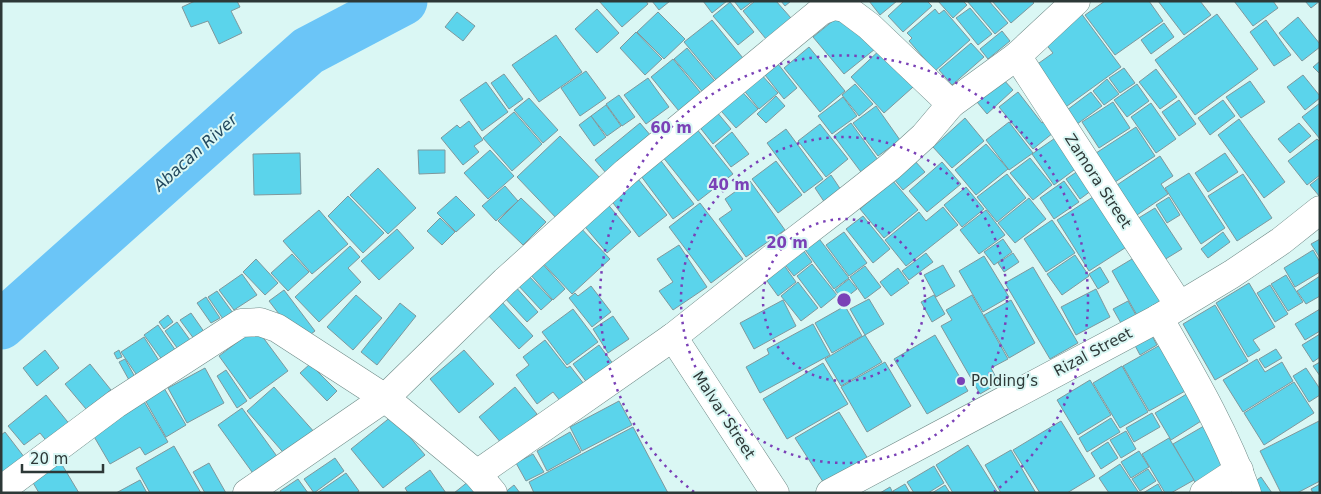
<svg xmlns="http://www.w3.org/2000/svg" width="1321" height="494" font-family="'DejaVu Sans',sans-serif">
  <rect width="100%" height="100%" fill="#daf7f4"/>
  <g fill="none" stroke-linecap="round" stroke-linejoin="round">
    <path stroke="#6bc5f7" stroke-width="49" d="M1,325L308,51L403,1"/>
  </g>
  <g fill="#5bd4eb" stroke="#7e989d">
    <path d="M195,1H237L240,7L231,11L242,33L219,44L208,21L191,27L182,7Z"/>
    <path d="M599,1H646L648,4L622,27Z"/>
    <path d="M652,1H670L659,10Z"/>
    <path d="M703,1H727L712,13Z"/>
    <path d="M734,1H753L741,10Z"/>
    <path d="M755,1H776L791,18L766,39L743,11Z"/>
    <path d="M781,1H791L785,6Z"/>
    <path d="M869,1H897L880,15Z"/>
    <path d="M904,1H927L932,6L903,32L888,16Z"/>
    <path d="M938,1H963L967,5L953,18Z"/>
    <path d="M967,1H989L1008,23L995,34Z"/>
    <path d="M992,1H1032L1034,3L1011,23Z"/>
    <path d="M1105,1H1149L1163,21L1115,55L1085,15Z"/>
    <path d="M1158,1H1200L1211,15L1184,35Z"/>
    <path d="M1234,1H1273L1278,8L1253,26Z"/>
    <path d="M1305,1H1320L1311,8Z"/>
    <path d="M730,2L754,32L738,45L713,16Z"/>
    <path d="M970,8L992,34L978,45L956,18Z"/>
    <path d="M597,9L619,33L597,53L575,29Z"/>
    <path d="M935,9L939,14L944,10L970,40L935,71L909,41L912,38L907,33Z"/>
    <path d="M1078,9L1121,67L1063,109L1032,68L1053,53L1040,37Z"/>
    <path d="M845,11L875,49L844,74L813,37Z"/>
    <path d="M457,12L475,26L463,41L445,27Z"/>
    <path d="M658,12L685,39L664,59L637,32Z"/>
    <path d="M1217,14L1258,69L1195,115L1155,60Z"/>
    <path d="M1298,17L1320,44V47L1302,61L1279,33Z"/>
    <path d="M712,20L747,63L721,86L684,42Z"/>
    <path d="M1266,20L1291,55L1274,66L1250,32Z"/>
    <path d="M1164,23L1174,37L1151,54L1141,40Z"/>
    <path d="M1002,31L1010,41L988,59L980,49Z"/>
    <path d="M636,32L662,59L645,75L620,48Z"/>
    <path d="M556,35L582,72L539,102L512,65Z"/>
    <path d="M971,43L984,57L952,85L939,70Z"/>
    <path d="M884,46L922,79L884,113L851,77Z"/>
    <path d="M809,47L845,91L820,112L784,68Z"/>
    <path d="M687,48L719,86L706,96L674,59Z"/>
    <path d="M673,59L705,98L683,116L651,77Z"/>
    <path d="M1320,61V74L1313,67Z"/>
    <path d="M778,64L797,88L784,99L765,75Z"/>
    <path d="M1124,68L1135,83L1120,93L1109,78Z"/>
    <path d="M1156,69L1177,97L1160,109L1139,82Z"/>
    <path d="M586,71L606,98L580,116L561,88Z"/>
    <path d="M760,73L778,93L759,109L742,88Z"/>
    <path d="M504,74L523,99L509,109L491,83Z"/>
    <path d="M1303,75L1320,96V98L1305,110L1287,87Z"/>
    <path d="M648,78L669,107L646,124L624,95Z"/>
    <path d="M1003,79L1013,90L987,114L977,102Z"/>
    <path d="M1107,79L1119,94L1104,105L1093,91Z"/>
    <path d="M1250,81L1265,102L1241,118L1226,97Z"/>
    <path d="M486,82L508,112L482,131L460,100Z"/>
    <path d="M855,84L873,104L859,116L842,95Z"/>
    <path d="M1137,84L1149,101L1127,117L1114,100Z"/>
    <path d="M736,85L758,109L736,128L715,104Z"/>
    <path d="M1018,92L1042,123L1048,118L1058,129L1033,149L999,107Z"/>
    <path d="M1091,92L1102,106L1073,127L1063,113Z"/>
    <path d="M619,95L635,117L622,126L606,104Z"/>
    <path d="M776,96L785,106L766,123L757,114Z"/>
    <path d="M843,97L857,116L832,134L818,116Z"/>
    <path d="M529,98L558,130L543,143L514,110Z"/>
    <path d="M1179,100L1196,124L1179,136L1162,112Z"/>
    <path d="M1223,100L1235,116L1210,135L1198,118Z"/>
    <path d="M1113,102L1130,128L1099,148L1082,122Z"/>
    <path d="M1151,103L1176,139L1156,153L1131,117Z"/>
    <path d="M1320,103V139L1302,117Z"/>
    <path d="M606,105L621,126L607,136L591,116Z"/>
    <path d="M711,105L731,129L713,144L694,120Z"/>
    <path d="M876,106L900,140L878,156L853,123Z"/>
    <path d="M514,112L542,144L512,171L483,138Z"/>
    <path d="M591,116L606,137L594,146L579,125Z"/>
    <path d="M965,118L984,141L952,168L933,147Z"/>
    <path d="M1239,119L1285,182L1264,198L1218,135Z"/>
    <path d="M469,121L483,140L474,146L479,152L463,165L441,138L457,125L460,128Z"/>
    <path d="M1009,122L1033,153L1009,170L986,140Z"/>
    <path d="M640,123L657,143L612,180L595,160Z"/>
    <path d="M851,123L878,160L861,172L834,136Z"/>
    <path d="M1299,123L1311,136L1290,153L1278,139Z"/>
    <path d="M820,124L848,159L826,177L798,141Z"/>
    <path d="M1136,127L1155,156L1112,184L1093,155Z"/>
    <path d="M696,128L733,174L698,201L662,156Z"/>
    <path d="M786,129L823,179L804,193L767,143Z"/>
    <path d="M732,132L749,154L731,167L715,146Z"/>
    <path d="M1061,134L1082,164L1054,185L1032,154Z"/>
    <path d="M560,136L602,180L559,221L517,177Z"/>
    <path d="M1317,139L1320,142V175L1307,185L1288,161Z"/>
    <path d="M986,144L1008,169L976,195L955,170Z"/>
    <path d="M418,150H445V173L419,174Z"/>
    <path d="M490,150L514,176L488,199L464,173Z"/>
    <path d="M300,153L301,194L254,195L253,154Z"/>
    <path d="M1225,153L1238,172L1208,192L1195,173Z"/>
    <path d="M1160,156L1173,176L1161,184L1168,194L1134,217L1114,187Z"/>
    <path d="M658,157L694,204L673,219L638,172Z"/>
    <path d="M1030,158L1052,185L1033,200L1010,173Z"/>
    <path d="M914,160L925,172L903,190L893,178Z"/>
    <path d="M776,161L802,195L778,213L752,179Z"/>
    <path d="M942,162L961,184L927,212L909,191Z"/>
    <path d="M378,168L416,208L388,234L350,195Z"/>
    <path d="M1081,169L1095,188L1080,199L1066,179Z"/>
    <path d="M1189,173L1225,228L1201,244L1165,188Z"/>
    <path d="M634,174L667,215L639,237L607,195Z"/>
    <path d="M1007,174L1026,198L997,222L977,197Z"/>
    <path d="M1243,174L1272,218L1237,241L1208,196Z"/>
    <path d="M831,175L845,196L829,209L815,188Z"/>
    <path d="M1320,177V197L1310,185Z"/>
    <path d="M750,181L785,230L746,257L719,219L732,210L725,199Z"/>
    <path d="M893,181L918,210L884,238L860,209Z"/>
    <path d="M1064,181L1079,202L1054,219L1040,198Z"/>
    <path d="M505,186L518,201L496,221L482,206Z"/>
    <path d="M966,187L984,209L962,227L944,205Z"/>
    <path d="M1096,195L1128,246L1089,271L1057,220Z"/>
    <path d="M348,196L384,233L363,253L328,216Z"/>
    <path d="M456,196L475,215L456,232L437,213Z"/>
    <path d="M1169,197L1180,215L1167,223L1156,205Z"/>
    <path d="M521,198L546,222L523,245L498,221Z"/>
    <path d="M1029,198L1046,219L1015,243L998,223Z"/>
    <path d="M605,201L631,232L607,253L581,222Z"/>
    <path d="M700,203L743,259L711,283L669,227Z"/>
    <path d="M943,207L958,225L906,266L885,240L919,212L926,221Z"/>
    <path d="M1155,208L1182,249L1159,263L1132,222Z"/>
    <path d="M319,210L348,244L312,274L283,241Z"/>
    <path d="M986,210L1005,235L979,254L960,230Z"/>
    <path d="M863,216L890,249L873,263L846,229Z"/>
    <path d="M440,218L455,232L442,245L427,231Z"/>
    <path d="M1052,220L1075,253L1046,272L1024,239Z"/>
    <path d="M578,225L610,259L572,294L540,260Z"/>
    <path d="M397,229L414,248L379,280L361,261Z"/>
    <path d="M844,232L867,263L849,276L826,245Z"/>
    <path d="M1223,232L1230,242L1208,258L1201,249Z"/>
    <path d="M817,236L849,278L834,289L803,247Z"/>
    <path d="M1003,239L1012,252L994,265L984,252Z"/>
    <path d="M1320,239V258L1311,244Z"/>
    <path d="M679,245L707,287L673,310L659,291L673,282L657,259Z"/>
    <path d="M350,246L360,257L348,268L361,282L319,322L295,297Z"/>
    <path d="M801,247L812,262L794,276L782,261Z"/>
    <path d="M1313,250L1320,262V272L1295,287L1284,268Z"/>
    <path d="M926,253L933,262L909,280L902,271Z"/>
    <path d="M1013,253L1019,262L1004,272L998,263Z"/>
    <path d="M1142,253L1169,299L1138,317L1112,271Z"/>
    <path d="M292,254L309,272L288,291L271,273Z"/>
    <path d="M1075,255L1089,276L1062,295L1047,274Z"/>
    <path d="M984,256L1009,297L983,312L959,271Z"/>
    <path d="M256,259L278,283L265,295L243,272Z"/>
    <path d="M540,261L565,289L553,300L528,272Z"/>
    <path d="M781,261L796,282L778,296L762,274Z"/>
    <path d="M812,264L837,295L821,308L797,276Z"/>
    <path d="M943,265L955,286L936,297L924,275Z"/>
    <path d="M865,266L881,287L865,299L850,277Z"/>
    <path d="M1033,267L1078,343L1050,359L1005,283Z"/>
    <path d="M1100,267L1109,282L1098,289L1089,274Z"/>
    <path d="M898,268L909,283L891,296L880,282Z"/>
    <path d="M526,273L552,300L541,310L516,283Z"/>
    <path d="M242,274L257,295L234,310L219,290Z"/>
    <path d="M1286,275L1303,302L1288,311L1271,284Z"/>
    <path d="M1320,276V296L1306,304L1297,291Z"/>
    <path d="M849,279L857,289L843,300L835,290Z"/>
    <path d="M798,282L818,308L801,321L781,296Z"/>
    <path d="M1249,283L1275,327L1253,340L1260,350L1248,357L1216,303Z"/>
    <path d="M514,285L538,312L527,322L502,295Z"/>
    <path d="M1270,285L1288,314L1275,322L1257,293Z"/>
    <path d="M591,286L611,312L592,327L569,298L575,293L578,296Z"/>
    <path d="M1096,289L1110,317L1076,335L1061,307Z"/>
    <path d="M284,290L315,331L307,337L296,336L269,301Z"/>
    <path d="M217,291L233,313L223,319L208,297Z"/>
    <path d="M356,295L382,318L353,350L327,327Z"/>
    <path d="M934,295L945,314L932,322L921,302Z"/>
    <path d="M972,295L1008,359L991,368L999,383L980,394L941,326L952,320L946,310Z"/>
    <path d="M206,297L220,318L211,323L197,303Z"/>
    <path d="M869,299L884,324L865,335L850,309Z"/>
    <path d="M783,300L796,326L754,349L740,323Z"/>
    <path d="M1011,300L1035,343L1009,358L984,315Z"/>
    <path d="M501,301L533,336L519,349L487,314Z"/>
    <path d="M1128,301L1137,317L1122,325L1113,309Z"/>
    <path d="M400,303L416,316L377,365L361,352Z"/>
    <path d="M1215,305L1248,361L1215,380L1183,324Z"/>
    <path d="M845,306L862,336L832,353L815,323Z"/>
    <path d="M573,309L598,342L567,365L542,332Z"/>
    <path d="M1320,309V331L1305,340L1295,324Z"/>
    <path d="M191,313L207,336L197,343L180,320Z"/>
    <path d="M168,315L173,322L164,329L159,322Z"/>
    <path d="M613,316L629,339L608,353L593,329Z"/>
    <path d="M177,322L193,344L180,352L165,331Z"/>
    <path d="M813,324L830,355L760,393L746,367L769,354L767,349Z"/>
    <path d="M158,325L176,351L163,361L144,335Z"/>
    <path d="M256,328L288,371L250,399L219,356Z"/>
    <path d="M1148,329L1157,345L1140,355L1131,338Z"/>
    <path d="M1320,334V357L1313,362L1302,345Z"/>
    <path d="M865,335L882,362L841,386L825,359Z"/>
    <path d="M935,335L968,391L927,414L894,359Z"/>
    <path d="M144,337L160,362L138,377L121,352Z"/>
    <path d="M545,340L567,368L570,366L584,384L561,402L553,392L537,404L516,375L529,365L523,357Z"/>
    <path d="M1169,340L1187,390L1149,411L1123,366Z"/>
    <path d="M599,345L614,365L588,384L573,364Z"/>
    <path d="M1276,349L1282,358L1265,368L1259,359Z"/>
    <path d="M45,350L59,368L37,386L23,368Z"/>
    <path d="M119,350L122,357L117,359L114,353Z"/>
    <path d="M464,350L494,384L459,413L430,379Z"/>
    <path d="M125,359L135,377L129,380L119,362Z"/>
    <path d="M1257,359L1265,372L1282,362L1293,381L1243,412L1223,380Z"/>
    <path d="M885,362L911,406L867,432L841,387Z"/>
    <path d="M1320,362V376L1313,366Z"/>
    <path d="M823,363L848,404L787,439L763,399Z"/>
    <path d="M90,364L111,390L86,409L65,384Z"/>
    <path d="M310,364L337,391L327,401L300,373Z"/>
    <path d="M1122,366L1148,412L1120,428L1093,383Z"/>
    <path d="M205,368L224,403L187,423L168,388Z"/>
    <path d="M1306,368L1320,389V395L1309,402L1293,376Z"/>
    <path d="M226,370L247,401L237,408L217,376Z"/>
    <path d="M1090,380L1111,415L1078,435L1057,400Z"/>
    <path d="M1294,382L1314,413L1264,445L1244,413Z"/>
    <path d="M274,387L316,434L288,458L247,411Z"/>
    <path d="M515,387L537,414L502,444L479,417Z"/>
    <path d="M164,388L186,425L166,437L145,400Z"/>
    <path d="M1190,392L1206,418L1171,440L1155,413Z"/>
    <path d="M46,395L71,426L49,444L40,433L24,445L8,426Z"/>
    <path d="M142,398L168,442L145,455L140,447L110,464L89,428Z"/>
    <path d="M619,401L632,425L582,451L570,427Z"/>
    <path d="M242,408L284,466L260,483L218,425Z"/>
    <path d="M839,412L870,462L827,488L795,438Z"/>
    <path d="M1152,413L1160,427L1134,442L1126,428Z"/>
    <path d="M392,416L425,455L383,488L351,449Z"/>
    <path d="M1111,418L1120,432L1087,452L1079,438Z"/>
    <path d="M1061,421L1095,476L1067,493H1040L1013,450Z"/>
    <path d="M1319,421L1320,481L1297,493H1281L1260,451Z"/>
    <path d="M1209,423L1232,463L1196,484L1173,444Z"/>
    <path d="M633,427L668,493H534L529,482Z"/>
    <path d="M1126,431L1136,449L1121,458L1110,440Z"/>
    <path d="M5,432L28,462L1,481V435Z"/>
    <path d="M570,432L581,452L547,471L537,451Z"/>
    <path d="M1169,438L1194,480L1171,493H1165L1142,454Z"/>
    <path d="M1108,442L1118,458L1101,469L1091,453Z"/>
    <path d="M968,445L998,493H953L936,465Z"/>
    <path d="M174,446L201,493H150L136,468Z"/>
    <path d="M1011,450L1036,493H1001L985,465Z"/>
    <path d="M1139,451L1149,467L1131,478L1121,462Z"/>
    <path d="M533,454L544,472L526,481L516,463Z"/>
    <path d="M58,458L79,493H39L32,481Z"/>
    <path d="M335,458L344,471L314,493L304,479Z"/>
    <path d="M209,463L226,493H205L193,472Z"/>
    <path d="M1120,464L1139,493H1109L1099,478Z"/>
    <path d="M934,466L944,483L928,493H914L907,482Z"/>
    <path d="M1148,469L1156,481L1140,491L1132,479Z"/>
    <path d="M430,470L446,493H408L405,488Z"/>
    <path d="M346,473L359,491L356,493H317Z"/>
    <path d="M1261,477L1272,493H1256L1250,485Z"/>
    <path d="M298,479L308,493H281L280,491Z"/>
    <path d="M140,480L147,493H116Z"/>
    <path d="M469,481L478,493H454Z"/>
    <path d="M905,484L910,493H894L893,491Z"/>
    <path d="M1158,484L1163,493H1143Z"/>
    <path d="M1320,484V493H1313L1311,489Z"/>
    <path d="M514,485L520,493H504Z"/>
    <path d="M945,485L950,493H932Z"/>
    <path d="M890,487L893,493H880Z"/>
  </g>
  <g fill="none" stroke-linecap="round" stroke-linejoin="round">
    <defs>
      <g id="minor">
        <path d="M1017,56L1179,305"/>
        <path d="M1159,318C1191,374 1225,431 1247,493"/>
        <path d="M673,337L775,493"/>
        <path d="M477,474L673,337L779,253L835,210L891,166L924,136L951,104L1017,56L1076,1"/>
        <path d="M1,490L116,404L241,323L260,322L277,328L385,398L477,474L493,493"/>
        <path d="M247,493L385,398L505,281L626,172L821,11L834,6L845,8L869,26L951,104"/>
        <path d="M830,493L1159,318L1232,274L1281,241L1320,210"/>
        <path d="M1204,493L1239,470"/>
      </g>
    </defs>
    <use href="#minor" stroke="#6f8a87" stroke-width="29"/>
    <use href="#minor" stroke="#fff" stroke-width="28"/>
  </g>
  <g fill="none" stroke="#7a41b7" stroke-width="2.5" stroke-dasharray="2.5 5">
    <circle cx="844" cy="300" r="81"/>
    <circle cx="844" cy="300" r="163"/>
    <path d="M694 492A244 244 0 1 1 994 492"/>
  </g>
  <circle fill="#7a41b7" stroke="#daf7f4" stroke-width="2" cx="961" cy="381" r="5"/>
  <g text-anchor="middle" stroke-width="4" stroke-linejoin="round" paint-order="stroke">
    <g font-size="15" fill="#2d3837" stroke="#daf7f4">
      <text transform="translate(1098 181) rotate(57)" y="5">Zamora Street</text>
      <text transform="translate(1093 352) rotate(-28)" y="5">Rizal Street</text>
      <text transform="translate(724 415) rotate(57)" y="5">Malvar Street</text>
    </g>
    <g font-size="15" fill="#2d3837" stroke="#daf7f4" text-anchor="start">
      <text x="971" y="386">Polding’s</text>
    </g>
    <g font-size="16" font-style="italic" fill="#22485e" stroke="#daf7f4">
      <text transform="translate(195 152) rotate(-42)" y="6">Abacan River</text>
    </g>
  </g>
  <circle cx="844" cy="300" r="8" fill="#7a41b7" stroke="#daf7f4" stroke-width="2.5"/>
  <g font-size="15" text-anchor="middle" font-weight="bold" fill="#7a41b7" stroke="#daf7f4" stroke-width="4" stroke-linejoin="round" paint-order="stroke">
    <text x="671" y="133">60 m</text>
    <text x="729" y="190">40 m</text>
    <text x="787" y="248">20 m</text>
  </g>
  <rect width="1321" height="494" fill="none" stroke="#2d3837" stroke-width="5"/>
  <path d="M22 464v8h81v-8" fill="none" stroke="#2d3837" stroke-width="2.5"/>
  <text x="30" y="464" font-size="15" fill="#2d3837" stroke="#daf7f4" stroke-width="4" paint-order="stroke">20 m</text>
</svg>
